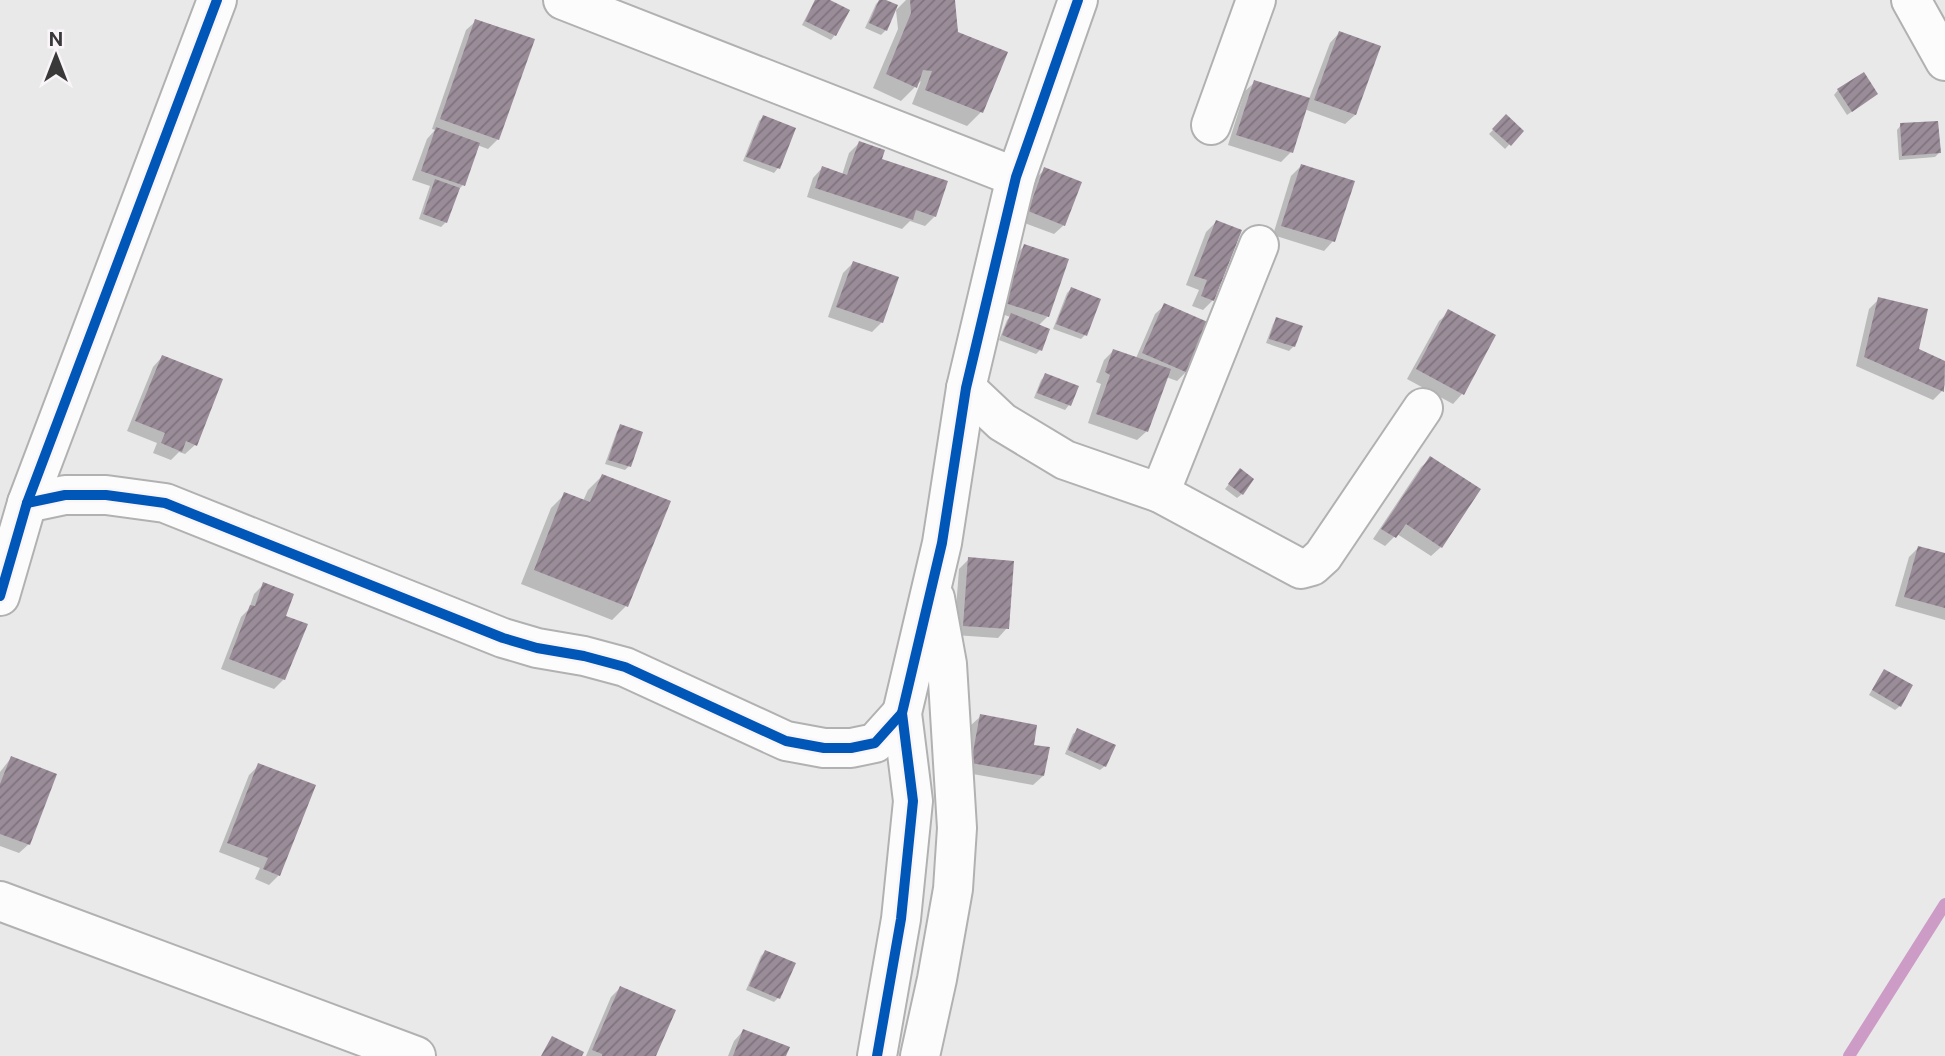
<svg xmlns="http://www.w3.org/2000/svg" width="1945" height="1056" font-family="'Public Sans',sans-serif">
  <defs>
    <pattern id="building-hatch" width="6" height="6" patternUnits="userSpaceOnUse" patternTransform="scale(1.75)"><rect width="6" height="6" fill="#9a8d99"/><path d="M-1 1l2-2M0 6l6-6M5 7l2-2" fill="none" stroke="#7f747e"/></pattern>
  </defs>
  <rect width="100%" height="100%" fill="#eae9ea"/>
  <g fill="#0003">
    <path d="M815,0H826L835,35L831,40L802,25Z"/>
    <path d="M880,0H882L886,30L881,35L865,28L876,4Z"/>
    <path d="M906,0H953L957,33L981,112L967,126L912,104L921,81L901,101L873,88L898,29L896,10Z"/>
    <path d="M476,21L498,139L488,149L477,145L463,185L457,191L446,222L441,227L419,219L430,186L412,180L427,139L435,130L432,129L466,30Z"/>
    <path d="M1339,33L1379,47L1355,115L1345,124L1304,109L1291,152L1281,162L1228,145L1245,91L1255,82L1309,99L1330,43Z"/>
    <path d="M1838,90L1871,98L1847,115L1834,95Z"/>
    <path d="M763,117L778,168L774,173L743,161L759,121Z"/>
    <path d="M1506,117L1521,132L1505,149L1489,134Z"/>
    <path d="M1901,125L1939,153L1935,157L1899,160L1897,130Z"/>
    <path d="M859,143L880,160L935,216L925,226L910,221L902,229L807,197L813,178L822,168L842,175L849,153Z"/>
    <path d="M1301,166L1333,241L1324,251L1273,235L1291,176Z"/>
    <path d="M1045,169L1064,225L1054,234L1019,221L1035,179Z"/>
    <path d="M1216,222L1213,300L1203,310L1192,306L1199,290L1186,285L1206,232Z"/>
    <path d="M1024,246L1048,316L1038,326L1040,350L1036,354L999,340L1007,320L1010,317L997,312L1015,256Z"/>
    <path d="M853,263L882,322L872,332L828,317L843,273Z"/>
    <path d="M1071,289L1085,335L1081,339L1053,329L1067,293Z"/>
    <path d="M1879,299L1917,350L1945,363V385L1942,391L1933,400L1856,366L1869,309Z"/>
    <path d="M1165,305L1186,372L1177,381L1166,377L1147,431L1137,440L1088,423L1101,384L1096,382L1104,360L1113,351L1136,358L1155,314Z"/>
    <path d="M1449,312L1462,394L1453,404L1407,379L1439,321Z"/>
    <path d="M1277,319L1294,346L1289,351L1266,343L1273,324Z"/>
    <path d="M162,357L195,445L185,454L179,452L171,460L153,453L157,443L127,431L153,367Z"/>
    <path d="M1046,375L1076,387L1069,405L1065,410L1034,398L1041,380Z"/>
    <path d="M621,426L629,466L625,470L605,464L617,431Z"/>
    <path d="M1431,458L1441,547L1431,556L1397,534L1385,546L1373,539L1421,467Z"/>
    <path d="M1236,475L1242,494L1237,498L1225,489Z"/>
    <path d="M602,476L626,606L612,620L521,584L551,508L565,494L583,501L588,490Z"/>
    <path d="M1918,548L1945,555V620L1895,606L1909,557Z"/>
    <path d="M969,559L1007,628L998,638L954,635L959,569Z"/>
    <path d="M264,584L284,617V679L274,689L221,669L241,617L249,609L254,594Z"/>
    <path d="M1880,676L1900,706L1895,710L1869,695Z"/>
    <path d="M981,716L1032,746L1043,776L1033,785L962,772L971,725Z"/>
    <path d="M1078,730L1105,766L1100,770L1065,754L1073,734Z"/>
    <path d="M11,758L29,844L19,853L0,846V772Z"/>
    <path d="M259,765L279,875L269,885L255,879L260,868L219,852L249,775Z"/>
    <path d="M765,952L778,998L774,1002L746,990L761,956Z"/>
    <path d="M620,988L654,1056H586L611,997Z"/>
    <path d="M743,1031L784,1056H728L734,1041Z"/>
  </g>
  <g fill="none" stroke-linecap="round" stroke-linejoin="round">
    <path stroke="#cd9cc6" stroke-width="12" d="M1849,1056L1945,904"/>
  </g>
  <g fill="url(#building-hatch)">
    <path d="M815,0H830L850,10L836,36L805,21Z"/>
    <path d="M879,0H886L898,5L887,31L869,23Z"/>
    <path d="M910,0H955L958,32L1008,52L983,113L925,90L932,71L923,70L917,88L886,74L911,13Z"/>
    <path d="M475,19L535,39L499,140L440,119Z"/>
    <path d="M1339,31L1381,46L1356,115L1314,100Z"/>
    <path d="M1864,72L1878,94L1852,112L1837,89Z"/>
    <path d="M1254,80L1310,98L1293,153L1236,135Z"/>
    <path d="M1506,114L1524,131L1511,146L1492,129Z"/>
    <path d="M763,115L796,128L780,169L746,157Z"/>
    <path d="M1938,121L1941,153L1902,156L1900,123Z"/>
    <path d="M436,127L480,143L465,186L421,171Z"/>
    <path d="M859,141L885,150L882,159L948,181L936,217L916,210L913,220L815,188L822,166L847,175Z"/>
    <path d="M1301,164L1355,181L1335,242L1281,226Z"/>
    <path d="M1044,167L1082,182L1065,226L1028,211Z"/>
    <path d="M435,179L460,188L447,223L423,214Z"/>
    <path d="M1216,220L1242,230L1214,301L1201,296L1207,280L1194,276Z"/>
    <path d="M1024,244L1069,259L1049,317L1005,303Z"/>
    <path d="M853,261L899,277L883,323L836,307Z"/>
    <path d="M1071,287L1101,299L1087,336L1056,324Z"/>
    <path d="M1878,297L1928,309L1919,349L1945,361L1944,392L1864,357Z"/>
    <path d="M1164,303L1210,323L1188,373L1142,353Z"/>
    <path d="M1448,309L1496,335L1464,395L1416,369Z"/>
    <path d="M1011,313L1050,329L1042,351L1002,335Z"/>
    <path d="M1276,317L1303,326L1295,347L1269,339Z"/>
    <path d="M1113,349L1171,369L1148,432L1096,414L1110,375L1105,372Z"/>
    <path d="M162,355L223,379L197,446L186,441L182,452L161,443L165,433L135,421Z"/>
    <path d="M1045,373L1079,386L1071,406L1037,393Z"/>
    <path d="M620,424L643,432L631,467L608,460Z"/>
    <path d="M1430,456L1481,489L1442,548L1406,524L1396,538L1381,529Z"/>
    <path d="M1240,468L1254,479L1243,495L1228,484Z"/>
    <path d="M602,474L671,501L628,607L534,570L564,492L590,502Z"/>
    <path d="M1918,546L1945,553V608L1904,597Z"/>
    <path d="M968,557L1014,561L1009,629L963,626Z"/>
    <path d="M263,582L294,594L286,616L308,624L285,680L229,659L250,605L255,606Z"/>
    <path d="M1884,669L1913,685L1901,707L1872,690Z"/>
    <path d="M980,714L1037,725L1034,745L1050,747L1044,776L971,763Z"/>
    <path d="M1077,728L1116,745L1106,767L1068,750Z"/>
    <path d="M11,756L57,774L30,845L0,834V784Z"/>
    <path d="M258,763L316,785L280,876L263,869L268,858L227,843Z"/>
    <path d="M765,950L796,963L780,999L749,986Z"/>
    <path d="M620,986L676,1010L656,1056H602V1054L592,1050Z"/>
    <path d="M743,1029L790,1047L786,1056H733Z"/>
    <path d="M552,1036L584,1052L582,1056H541Z"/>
  </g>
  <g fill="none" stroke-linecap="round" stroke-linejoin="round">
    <defs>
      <g id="minor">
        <path d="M563,0L1016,177"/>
        <path d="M1911,0L1945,61"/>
        <path d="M1211,125L1256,0"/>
        <path d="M966,388L1002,422L1065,460L1160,493L1259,245"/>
        <path d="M1160,493L1301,569L1312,566L1323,556L1423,408"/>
        <path d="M27,503L65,495H106L165,503L503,638L537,648L584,656L625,667L786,741L824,748H851L875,743L902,713"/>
        <path d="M0,596L27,503L217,0"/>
        <path d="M0,901L416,1056"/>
        <path d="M877,1056L901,919L913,801L902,713L942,543L966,388L1016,177L1078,0"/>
        <path d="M920,1056L937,979L953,889L957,828L947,664L935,598"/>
      </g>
    </defs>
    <use href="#minor" stroke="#b2b1b2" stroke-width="42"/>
    <use href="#minor" stroke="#fcfcfc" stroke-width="38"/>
    <defs>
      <g id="cycleway">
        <path d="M27,503L65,495H106L165,503L503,638L537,648L584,656L625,667L786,741L824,748H851L875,743L902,713"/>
        <path d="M0,596L27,503L217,0"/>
        <path d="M877,1056L901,919L913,801L902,713L942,543L966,388L1016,177L1078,0"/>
      </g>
    </defs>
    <use href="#cycleway" stroke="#f9f5f8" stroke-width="15"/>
    <use href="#cycleway" stroke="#0057b8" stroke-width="10"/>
  </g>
  <g transform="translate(56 56)" stroke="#f9f5f8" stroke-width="5" paint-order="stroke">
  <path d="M0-5L12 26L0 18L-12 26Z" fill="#3a393a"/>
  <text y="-10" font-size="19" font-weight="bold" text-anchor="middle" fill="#3a393a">N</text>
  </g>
</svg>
